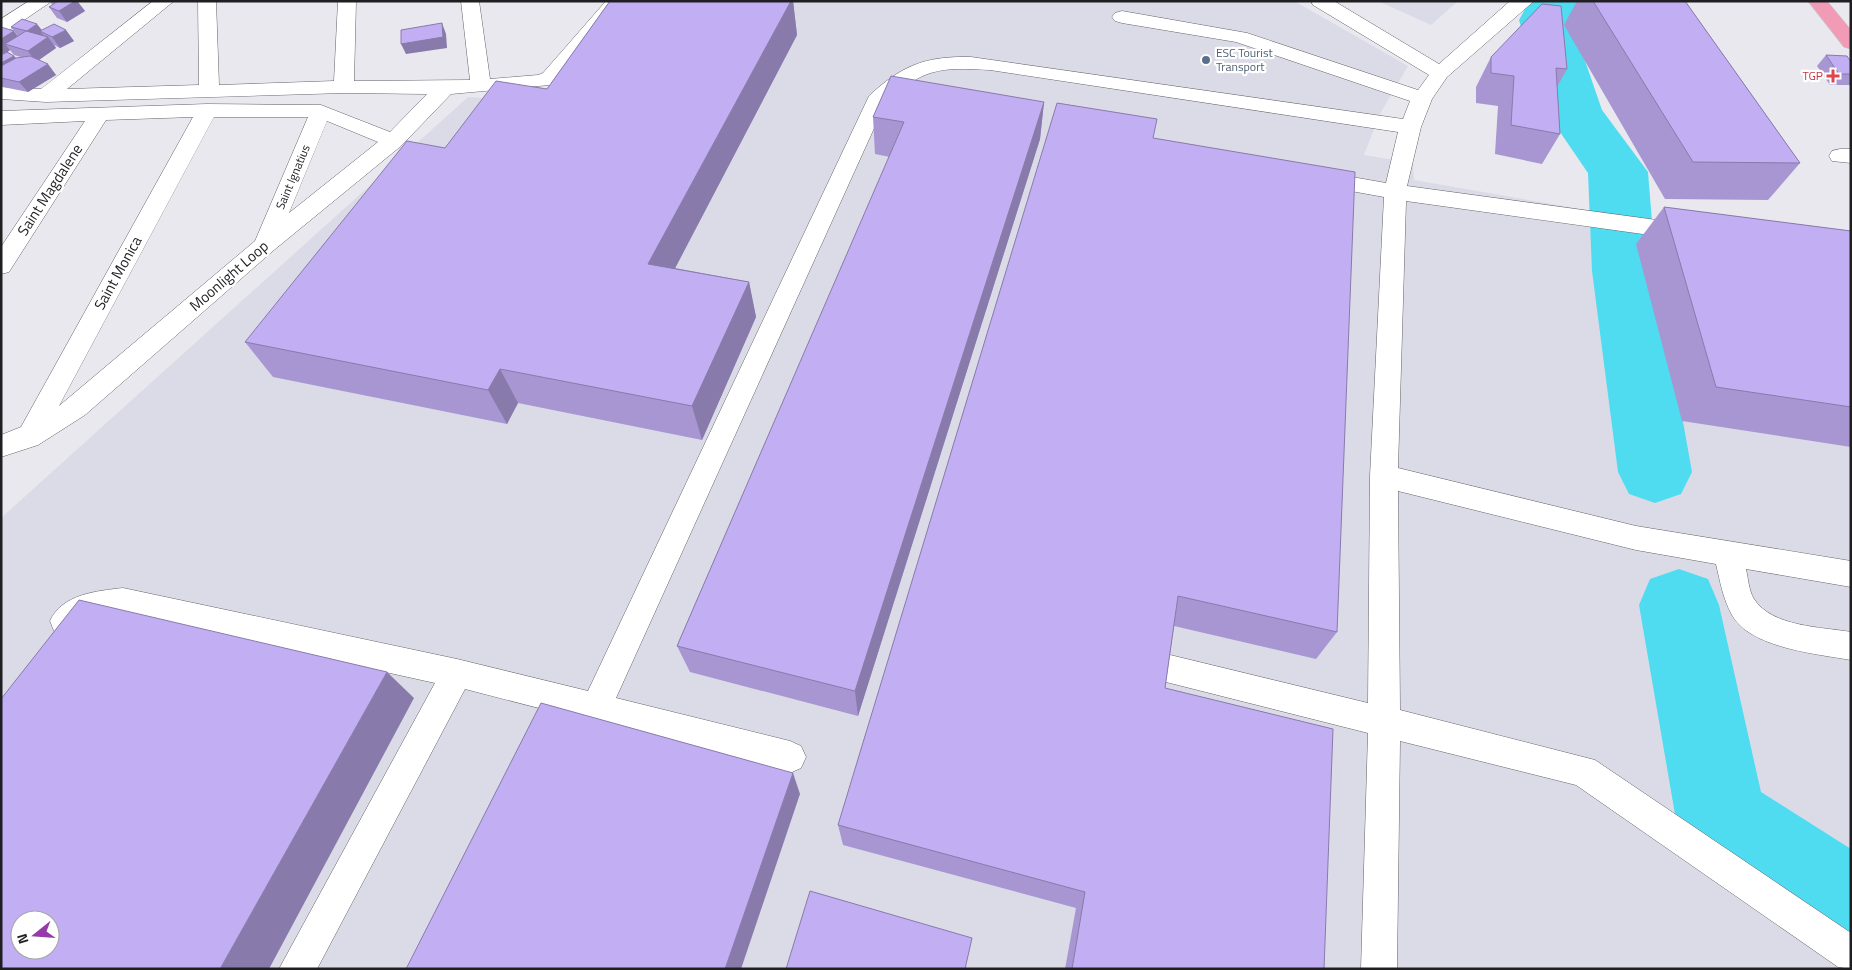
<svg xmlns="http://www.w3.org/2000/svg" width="1852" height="970" font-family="'Titillium Web',sans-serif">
  <rect width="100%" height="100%" fill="#e9e8ef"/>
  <g fill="#dbdbe8" fill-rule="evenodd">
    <path d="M625,1H1294L1408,66L1380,114L1364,155L1413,163L1414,180L1632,218L1851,249V969H1V518L468,97L550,102ZM20,920H50V950H20Z"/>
    <path d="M1378,1H1458L1431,25Z"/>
  </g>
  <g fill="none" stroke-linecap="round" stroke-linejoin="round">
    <g fill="#4fdcf0" fill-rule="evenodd">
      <path d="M1529,2L1661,1L1664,2L1672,13L1664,24L1646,29H1574L1602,110L1648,172L1656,271L1692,472L1681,494L1655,503L1629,494L1618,472L1592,271L1588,173L1547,113L1519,20Z"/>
      <path d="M1679,569L1708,579L1719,605L1761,792L1851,849V952L1817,938L1690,852L1676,820L1639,605L1650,579Z"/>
    </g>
    <defs>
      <g id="minor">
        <path d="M29,1H52L8,31L1,33V19Z"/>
        <path d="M153,1H174L67,89L199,85L198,1H216L219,85L334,81L338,1H356L354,81L470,80L461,1H479L490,79L538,75L543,73L606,1H625L557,81L550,85L451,94L401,146L274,250L85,415L38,445L1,457V435L21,427L193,117L106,120L9,272L1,274V247L85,121L1,125V111L207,104L321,105L390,132L427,94L344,93L46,102L1,99V87L41,89ZM214,117H308L255,241L59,406ZM327,121L378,142L289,213Z"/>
        <path d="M1311,1H1334L1439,64L1510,1H1534L1447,77L1432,99L1421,127L1407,186L1686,224L1694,226L1697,232L1694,238L1686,240L1406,201L1398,468L1636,526L1851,561V587L1746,569C1748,578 1749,591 1754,599C1772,627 1822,627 1851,632V660C1817,654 1750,648 1732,615C1723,599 1720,581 1716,564L1636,550L1398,491L1400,710L1595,760L1851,933V969L1838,967L1576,785L1400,741L1397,969H1361L1368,733L1166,682L1155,678L1151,668L1155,658L1166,654L1368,703L1370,476L1384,197L1318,185L1310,183L1307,178L1310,173L1318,171L1386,183L1398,132L990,70C940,67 922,68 885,104L616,698L790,741L801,746L806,757L801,768L790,773L465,689L317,969H279L435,683L123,614L96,618L65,635L54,631L50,621C62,594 97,591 123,588L457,659L588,691L869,96C902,65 926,56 971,57L1403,119L1410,101L1236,42L1122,23L1115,21L1112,17L1115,13L1122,11L1247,33L1418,90L1429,75L1313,5Z"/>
        <path d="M1840,149H1851V163L1832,161L1829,156L1832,151Z"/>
      </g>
      <path id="major" d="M1808,1H1827L1851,30V49L1844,47Z"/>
    </defs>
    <use href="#minor" stroke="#636368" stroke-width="1"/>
    <use href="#major" stroke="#c5c5c6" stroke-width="1"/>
    <use href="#minor" fill="#fff" fill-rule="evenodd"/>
    <use href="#major" fill="#f19bb6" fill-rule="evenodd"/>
  </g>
  <g fill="#a796d1" fill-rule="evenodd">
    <path d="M49,1H77L85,11L67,22L57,18L49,7L53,5Z"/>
    <path d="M610,1H793L797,35L675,268L749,282L756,317L702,440L518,403L507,424L273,377L245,342L445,148L547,89Z"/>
    <path d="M1577,1H1685L1800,163L1768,200L1665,199L1564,25Z"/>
    <path d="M1,27L18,36L11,27L42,30L74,41L60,48L54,45L56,48L39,60L56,75L28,92L3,87L1,85V55L2,54H1ZM10,50L14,55L21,57L16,58L14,56L7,52Z"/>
    <path d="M1826,55L1851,62V85H1830L1817,66Z"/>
    <path d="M1491,57L1567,69L1557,87L1560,134L1542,164L1495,154L1498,106L1476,103V87Z"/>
    <path d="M1044,102L1040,139L858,716L690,672L677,646L890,157L875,154L873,117Z"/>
    <path d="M1153,138L1337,632L1316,659L1174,626L1165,688L1324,969H1065L1076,908L843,845L838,825Z"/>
    <path d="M1664,207L1851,231V447L1682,421L1636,244Z"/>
  </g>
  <g fill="#887aaa">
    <path d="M75,1H77L85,11L67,22L59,11Z"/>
    <path d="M791,1H793L797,35L659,299L648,264Z"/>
    <path d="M442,23L446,34L447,48L406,54L401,44Z"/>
    <path d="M37,24L45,34L40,31L44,36L35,42L27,31Z"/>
    <path d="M66,30L74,41L60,48L52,37Z"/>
    <path d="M14,31L22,42L5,44L10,50L4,55L1,52V39Z"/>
    <path d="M48,37L56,48L36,62L28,51Z"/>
    <path d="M14,56L23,67L1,77V63Z"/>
    <path d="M48,64L56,75L28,92L19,82Z"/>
    <path d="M1044,102L1040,139L858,716L855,691Z"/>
    <path d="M749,282L756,317L702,440L692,406Z"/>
    <path d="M500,369L518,403L507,424L488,390Z"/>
    <path d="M387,672L414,698L269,969H220Z"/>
    <path d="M793,773L800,794L741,969H725Z"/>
  </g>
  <g fill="#c2aff3" stroke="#887aaa" fill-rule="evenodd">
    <path d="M58,1H75L59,11L49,7Z"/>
    <path d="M610,1H791L648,264L749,282L692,406L500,369L488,390L245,342L407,141L445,148L496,81L547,89Z"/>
    <path d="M1593,1H1685L1800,163L1693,162Z"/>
    <path d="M1542,4L1561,6L1567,69L1556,68L1560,134L1511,125L1514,76L1491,73V57Z"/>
    <path d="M22,19L37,24L27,31L11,27Z"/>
    <path d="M442,23L443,37L401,44V30Z"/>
    <path d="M54,24L66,30L52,37L40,31Z"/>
    <path d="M1,27L14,31L1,39Z"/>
    <path d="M26,31L48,37L28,51L5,44Z"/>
    <path d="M7,52L14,56L1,63V55Z"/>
    <path d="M1826,55L1847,56L1851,62V74H1839Z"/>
    <path d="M30,56L48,64L19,82L1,78V66L16,58Z"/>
    <path d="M891,76L1044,102L855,691L677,646L904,122L873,117Z"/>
    <path d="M1057,103L1157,119L1153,138L1355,172L1337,632L1178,596L1165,688L1333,729L1324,969H1072L1085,892L838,825Z"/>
    <path d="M1664,207L1851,231V407L1716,387Z"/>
    <path d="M79,600L387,672L220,969H1V699ZM20,920H50V950H20Z"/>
    <path d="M541,703L793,773L725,969H406Z"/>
    <path d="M810,891L972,938L965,969H786Z"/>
  </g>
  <circle fill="#5c6f8a" stroke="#fff" stroke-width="2" cx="1206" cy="60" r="5"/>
  <path fill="#e0444e" stroke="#fff" stroke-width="2" d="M1830.5 68.5h5v5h5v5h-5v5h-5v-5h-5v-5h5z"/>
  <g text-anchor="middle" stroke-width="4.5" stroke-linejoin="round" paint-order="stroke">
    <g font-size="12" fill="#4e5e75" stroke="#fff" text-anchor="start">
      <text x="1216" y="57">ESC Tourist<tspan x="1216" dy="14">Transport</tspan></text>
    </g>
    <g font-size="12" fill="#be3a42" stroke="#fff" text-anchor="end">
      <text x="1823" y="80">TGP</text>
    </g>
    <g font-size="12" fill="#1f1f22" stroke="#fff">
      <text transform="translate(293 177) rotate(-67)" y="4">Saint Ignatius</text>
    </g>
    <g font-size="15" fill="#1f1f22" stroke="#fff">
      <text transform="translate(50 190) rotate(-57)" y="5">Saint Magdalene</text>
      <text transform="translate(118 273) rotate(-61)" y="5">Saint Monica</text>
      <text transform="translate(229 276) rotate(-41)" y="5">Moonlight Loop</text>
    </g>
  </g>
  <rect width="1852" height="970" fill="none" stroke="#1f1f22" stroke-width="5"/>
  <g transform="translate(35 935) rotate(253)"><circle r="24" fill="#ffffff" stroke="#a5a5a7"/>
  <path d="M0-4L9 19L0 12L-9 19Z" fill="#943ca9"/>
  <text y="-8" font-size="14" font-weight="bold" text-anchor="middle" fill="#1f1f22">N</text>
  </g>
</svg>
